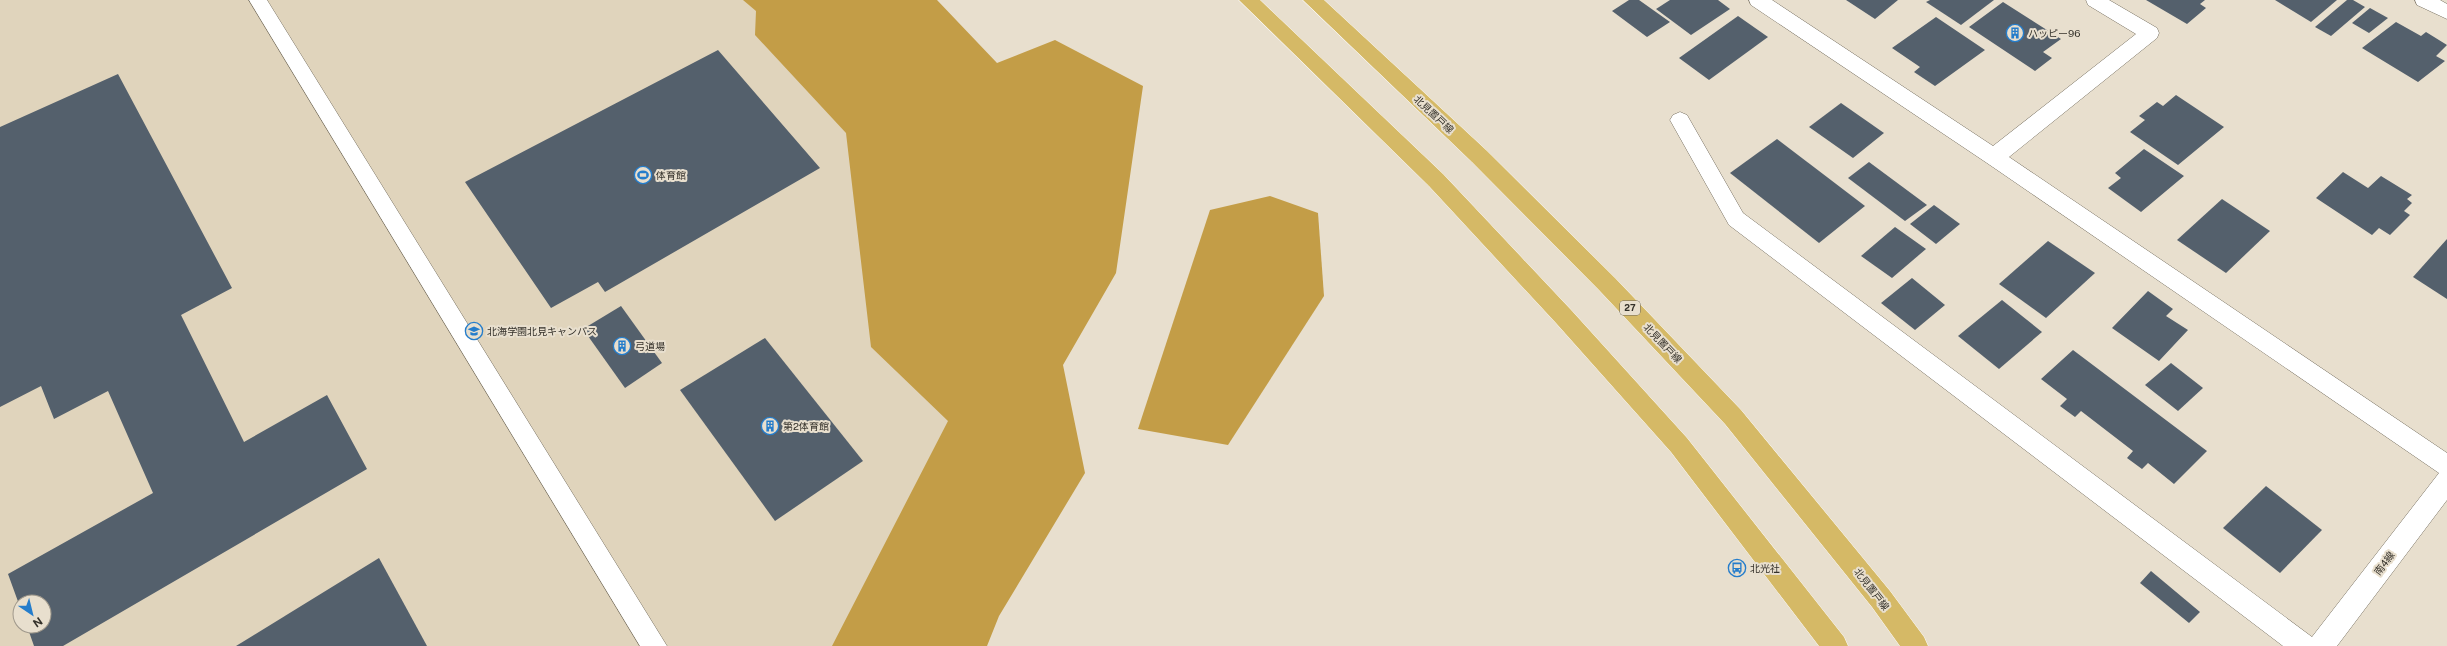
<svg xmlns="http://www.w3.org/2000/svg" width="2447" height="646" font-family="'Public Sans','Noto Sans JP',sans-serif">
  <rect width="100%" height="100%" fill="#e8dfce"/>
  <path fill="#e0d4bc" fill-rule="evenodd" d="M0,0H863L985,422L870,646H0ZM20,602H44V626H20Z"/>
  <g fill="#c39d47">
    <path d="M743,0H937L997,63L1055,40L1143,86L1116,273L1063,365L1085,473L999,616L987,646H832L948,421L871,347L846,133L755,35L756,11Z"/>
    <path d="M1270,196L1318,213L1324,296L1228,445L1138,429L1210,210Z"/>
  </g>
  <g fill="#54606c">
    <path d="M1629,0H1639L1670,22L1647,37L1612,11Z"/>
    <path d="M1670,0H1718L1730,9L1691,35L1656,9Z"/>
    <path d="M1846,0H1898L1875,19Z"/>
    <path d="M1930,0H1994L1961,25L1926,2Z"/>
    <path d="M2146,0H2205L2200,4L2206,8L2187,24Z"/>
    <path d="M2275,0H2337L2311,22Z"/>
    <path d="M2347,0H2353L2365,7L2331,36L2315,27Z"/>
    <path d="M2003,2L2061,39L2043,52L2052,58L2035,71L1969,27Z"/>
    <path d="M2370,8L2388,18L2369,33L2352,23Z"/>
    <path d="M1738,16L1768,37L1709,80L1679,58Z"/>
    <path d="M1936,17L1985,50L1935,86L1914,72L1920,67L1892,48Z"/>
    <path d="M2396,22L2421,36L2426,32L2447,45L2436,56L2445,61L2418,82L2362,48Z"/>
    <path d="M718,50L820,168L605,292L598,282L551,308L465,182Z"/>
    <path d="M118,74L232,288L181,315L244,442L327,395L367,469L63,646H34L27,626H44V602H20V607L8,574L153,493L108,391L54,419L41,386L0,407V127Z"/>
    <path d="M2176,95L2224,127L2178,165L2130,132L2145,120L2139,116L2157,102L2163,106Z"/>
    <path d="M1841,103L1884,133L1853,158L1809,127Z"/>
    <path d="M1777,139L1865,206L1819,243L1730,173Z"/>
    <path d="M2144,149L2184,176L2141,212L2108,188L2121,178L2115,173Z"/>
    <path d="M1869,162L1927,205L1905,221L1848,178Z"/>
    <path d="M2343,172L2368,188L2381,176L2412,195L2407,199L2412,203L2404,211L2410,215L2390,235L2379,228L2372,235L2316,198Z"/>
    <path d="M2222,199L2270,231L2226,273L2177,240Z"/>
    <path d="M1934,205L1960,224L1936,244L1910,224Z"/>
    <path d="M1895,227L1926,249L1892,278L1861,256Z"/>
    <path d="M2447,239V299L2413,277Z"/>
    <path d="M2048,241L2095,273L2046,318L1999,284Z"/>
    <path d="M1912,278L1945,305L1915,330L1881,303Z"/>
    <path d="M2148,291L2173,309L2166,316L2188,330L2159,361L2112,328Z"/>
    <path d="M2002,300L2042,332L1999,369L1958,336Z"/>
    <path d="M621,306L662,363L625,388L583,329Z"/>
    <path d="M765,338L863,461L775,521L680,390Z"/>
    <path d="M2073,350L2207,451L2174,484L2148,463L2142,469L2127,458L2133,451L2081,411L2075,417L2060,406L2067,399L2041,379Z"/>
    <path d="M2171,363L2203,388L2178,411L2145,385Z"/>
    <path d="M2266,486L2322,530L2280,573L2223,528Z"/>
    <path d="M379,558L427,646H236Z"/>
    <path d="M2151,571L2200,612L2189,623L2140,583Z"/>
  </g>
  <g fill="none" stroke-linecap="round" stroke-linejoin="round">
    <defs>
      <g id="minor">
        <path d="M249,0H267L667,646H640Z"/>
        <path d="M1749,0H1772L1993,146L2136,34L2088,5L2086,0H2109L2157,28L2159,33L2157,38L2009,157L2447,453V500L2337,646H2283L1729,225L1670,120L1673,115L1680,112L1687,115L1743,213L2312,637L2439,473L1987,163L1751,5Z"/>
        <path d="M2415,0H2440L2447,4V19L2417,5Z"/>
      </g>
      <g id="major">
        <path d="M1239,0H1260L1443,174L1572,311L1687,438L1844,637L1848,646H1819L1671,452L1556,323L1429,186Z"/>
        <path d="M1303,0H1324L1486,150L1615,278L1741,410L1890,591L1924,637L1928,646H1900L1872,607L1725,424L1599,290L1472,162Z"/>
      </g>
    </defs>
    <use href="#minor" stroke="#766f60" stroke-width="1"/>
    <use href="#major" stroke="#fff" stroke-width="1"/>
    <use href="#minor" fill="#fff" fill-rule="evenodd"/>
    <use href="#major" fill="#d5b966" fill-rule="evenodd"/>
  </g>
  <defs>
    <symbol id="building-ring" viewBox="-11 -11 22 22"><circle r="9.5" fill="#e8dfce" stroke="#257dcb" stroke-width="1.5"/><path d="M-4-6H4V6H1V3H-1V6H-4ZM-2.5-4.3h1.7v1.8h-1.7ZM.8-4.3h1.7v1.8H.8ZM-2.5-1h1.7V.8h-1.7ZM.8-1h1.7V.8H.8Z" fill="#257dcb"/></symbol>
    <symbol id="stadium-ring" viewBox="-11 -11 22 22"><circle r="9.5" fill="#e8dfce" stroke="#257dcb" stroke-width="1.5"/><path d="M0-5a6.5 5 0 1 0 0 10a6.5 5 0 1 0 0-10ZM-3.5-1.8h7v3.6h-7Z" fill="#257dcb"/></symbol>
    <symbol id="university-ring" viewBox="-11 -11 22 22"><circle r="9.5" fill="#e8dfce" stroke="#257dcb" stroke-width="1.5"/><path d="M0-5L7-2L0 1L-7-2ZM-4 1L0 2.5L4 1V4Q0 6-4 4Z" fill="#257dcb"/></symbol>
    <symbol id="bus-ring" viewBox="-11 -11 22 22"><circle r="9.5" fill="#e8dfce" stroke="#257dcb" stroke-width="1.5"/><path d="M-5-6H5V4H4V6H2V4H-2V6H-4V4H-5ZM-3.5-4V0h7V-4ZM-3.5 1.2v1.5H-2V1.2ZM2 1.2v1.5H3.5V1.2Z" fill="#257dcb"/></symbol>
  </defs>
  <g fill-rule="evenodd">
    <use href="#building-ring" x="2005" y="23" width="20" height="20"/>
    <use href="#stadium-ring" x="633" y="165" width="20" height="20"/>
    <use href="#university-ring" x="464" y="321" width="20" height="20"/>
    <use href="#building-ring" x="612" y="336" width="20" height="20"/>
    <use href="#building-ring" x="760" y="416" width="20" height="20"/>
    <use href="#bus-ring" x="1727" y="558" width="20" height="20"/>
  </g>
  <g text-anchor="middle" stroke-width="4" stroke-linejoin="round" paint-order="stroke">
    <rect fill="#e8dfce" stroke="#6a655b" stroke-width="1" x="1620" y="301" width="20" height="14" rx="3"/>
    <g font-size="9" font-weight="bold" fill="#34312a">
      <text x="1630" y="311">27</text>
    </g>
    <g font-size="10" fill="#34312a" stroke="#e8dfce" text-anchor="start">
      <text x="2028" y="37">ハッピー96</text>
      <text x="656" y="179">体育館</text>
      <text x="487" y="335">北海学園北見キャンパス</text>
      <text x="635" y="350">弓道場</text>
      <text x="783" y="430">第2体育館</text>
      <text x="1750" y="572">北光社</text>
    </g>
    <g font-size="10" fill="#34312a" stroke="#e8dfce">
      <text transform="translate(1434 114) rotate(43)" y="4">北見置戸線</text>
      <text transform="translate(1663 343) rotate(46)" y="4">北見置戸線</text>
      <text transform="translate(2384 563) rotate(-53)" y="4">南4線</text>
      <text transform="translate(1872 589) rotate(52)" y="4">北見置戸線</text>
    </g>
  </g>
  <g transform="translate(32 614) rotate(145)"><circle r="19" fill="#e8dfce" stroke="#a0998c"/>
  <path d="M0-3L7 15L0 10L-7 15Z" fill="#257dcb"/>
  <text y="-6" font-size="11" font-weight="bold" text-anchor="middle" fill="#34312a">N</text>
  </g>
</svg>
